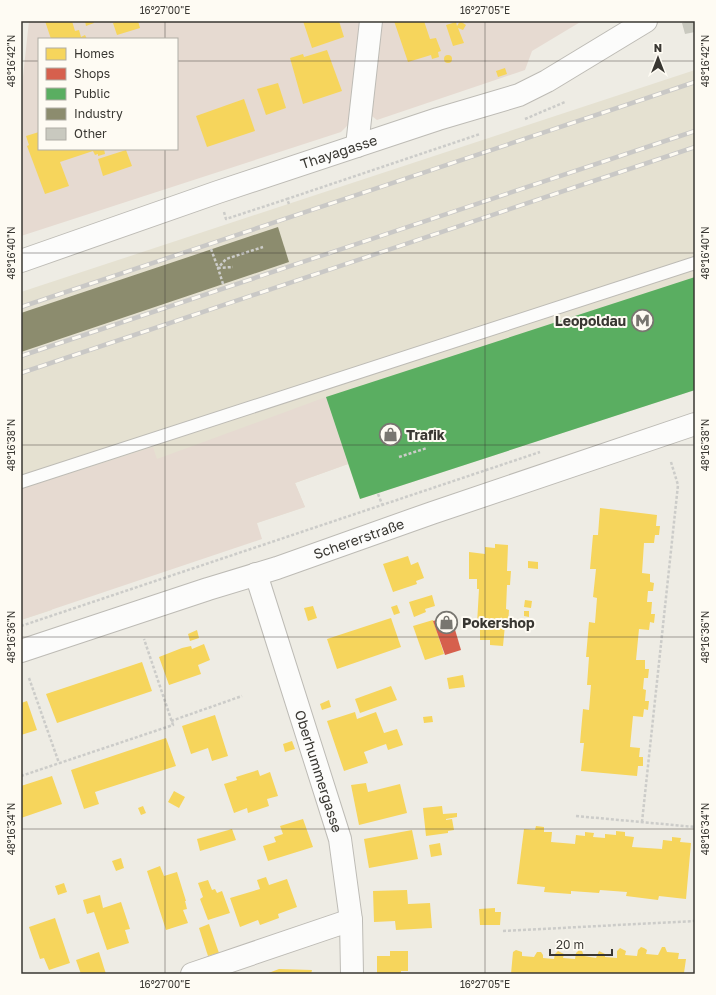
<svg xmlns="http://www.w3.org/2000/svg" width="716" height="995" font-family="'Golos Text',sans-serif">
  <rect width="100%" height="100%" fill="#eeece4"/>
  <path fill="#e5e1d1" d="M695,70V390L360,499L348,464L295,483L305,507L257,523L49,602L52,610L21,620V292Z"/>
  <g fill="#e6dad1" fill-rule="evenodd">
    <path d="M29,21H360L349,124L341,132L21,236V95ZM39,39H177V149H39Z"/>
    <path d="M380,21H582L532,51L525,70L377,120L369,114Z"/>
    <path d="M326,397L348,464L295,483L305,507L257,523L262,539L21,620V489L153,447L157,459Z"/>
  </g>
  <g fill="#f6d55c">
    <path d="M45,21H72L75,31L79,30L81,37L85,35L87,39H51Z"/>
    <path d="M85,21H93L94,23L86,26Z"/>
    <path d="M119,21H138L140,28L117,35L113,23Z"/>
    <path d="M303,21H339L344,37L312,48Z"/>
    <path d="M394,21H424L430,39L436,38L441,51L438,52L439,57L432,59L431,55L408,62Z"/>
    <path d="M460,21L466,25L463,30L458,28L464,43L453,46L446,25L456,22L457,26Z"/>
    <path d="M327,50L342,91L303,104L290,58L303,54L304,57Z"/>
    <circle cx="448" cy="59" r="4"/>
    <path d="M505,68L507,74L498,77L496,71Z"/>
    <path d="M278,83L286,108L266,115L257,89Z"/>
    <path d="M244,99L255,131L207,147L196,116Z"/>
    <path d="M39,132V149H104L105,154L98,156V154L95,155L93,151L60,162L69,186L45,194L27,146L29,145L26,136Z"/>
    <path d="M126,150L132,166L103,176L98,159Z"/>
    <path d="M600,508L657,515L656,526H660L659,535H655L654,543H644L642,573L650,574V582L654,583L653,591H648L647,602H652L651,614H655L654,623L650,622L649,630L639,629L636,660H645V669H649L648,678H644L643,689L646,690L645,701H649L648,710L644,709L643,717L633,716L630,747L640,748L639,757H643V766H638L637,776L581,771L584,743H580L583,709L589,710L591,685H587L589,657H586L589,622L595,623L597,598L593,597L596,569H590L593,535H598Z"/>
    <path d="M495,544L508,545L507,571H511L510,585H507L506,609L509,610L508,625H505L503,646L490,645V640H480V624H477L479,589H477V579H469V552L485,554V547L495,548Z"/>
    <path d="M408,556L411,565L418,562L424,578L416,581L417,584L393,592L383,564Z"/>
    <path d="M528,561L538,562V569L528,568Z"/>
    <path d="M432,595L435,606L425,609L426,612L414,617L409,602Z"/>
    <path d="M525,600L532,601L531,608L524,607Z"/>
    <path d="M397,605L400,613L394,615L391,607Z"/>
    <path d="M313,606L317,618L308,621L304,608Z"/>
    <path d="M524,611H529V617L524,616Z"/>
    <path d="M391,618L401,647L337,669L327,639Z"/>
    <path d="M433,620L444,654L425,660L413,626Z"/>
    <path d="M197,630L199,638L190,641L188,634Z"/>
    <path d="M204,644L210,660L198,665L201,674L169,685L159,657L182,648L191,646L192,649Z"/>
    <path d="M142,662L152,691L57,723L46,694Z"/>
    <path d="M463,675L465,687L449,689L447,678Z"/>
    <path d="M391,686L397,700L360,713L355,699Z"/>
    <path d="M329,700L331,707L322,710L320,704Z"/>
    <path d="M27,701L37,730L21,735V703Z"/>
    <path d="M355,712L357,719L376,712L384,733L397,729L403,745L388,750L386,744L364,752L368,763L344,771L327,721Z"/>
    <path d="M215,715L228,756L212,761L208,748L191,754L182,726Z"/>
    <path d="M432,716L433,722L424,723L423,717Z"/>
    <path d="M166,738L176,766L95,792L99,804L84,809L71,770Z"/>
    <path d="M292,741L295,749L285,752L283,744Z"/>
    <path d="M258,770L260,776L270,772L278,796L267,799L269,806L248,813L247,808L234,813L224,784L237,780L236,777Z"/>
    <path d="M52,776L62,804L21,818V786Z"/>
    <path d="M366,783L368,792L400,784L407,813L359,825L351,785Z"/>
    <path d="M174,791L185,797L179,808L168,802Z"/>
    <path d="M143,806L146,813L141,815L138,808Z"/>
    <path d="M442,806L443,814L457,813V817L446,819V820L452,819L454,830L448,831V833L426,836L423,808Z"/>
    <path d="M303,819L313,847L268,861L263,846L276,842L274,837L283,834L280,826Z"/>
    <path d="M536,826L544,827V832H552L551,842L575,844L576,835L585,836V832L594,833L593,837L605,838V834L616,835V831L625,832V836L634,837L632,847L662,849L663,840L672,841V837L681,838L680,842L691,843L686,899L659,896L658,900L626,896L627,892L600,890L599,893L571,891V894L544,892L545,887L517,884L524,829L535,830Z"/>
    <path d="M232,829L236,840L200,851L197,839Z"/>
    <path d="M412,830L418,859L369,868L364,839Z"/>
    <path d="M440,843L442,855L431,857L429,845Z"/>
    <path d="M121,858L124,868L116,871L112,861Z"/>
    <path d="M160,866L164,876L177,872L186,901H185L187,909L183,910L188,923L166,930L147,871Z"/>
    <path d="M266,877L269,885L287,879L297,907L278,914L279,918L260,925L258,920L240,927L230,898L260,889L257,880Z"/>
    <path d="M208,880L212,890L215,889L217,893L222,891L230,913L208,920L200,899L203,897L198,883Z"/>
    <path d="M64,883L67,892L58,895L55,886Z"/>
    <path d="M407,890L408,904L430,903L432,928L396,930L395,921L374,922L373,891Z"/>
    <path d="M100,895L103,908L121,902L130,929L125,930L129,943L107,950L94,912L87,914L83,900Z"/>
    <path d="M495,908V912H501L500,925H480L479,909Z"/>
    <path d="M55,918L70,963L49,970L44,958L40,959L29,927Z"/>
    <path d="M209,924L219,953L208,956L199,928Z"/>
    <path d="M641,947L644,948L647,950L646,954L658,955L662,947H665L667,952L679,953L678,959H686L684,973L511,974L513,952L516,950L522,952V956L534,957L537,952H541L543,955V958L554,959L555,954L558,951L564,954L563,958L575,959L576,953L579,950L582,951L584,956L596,958L599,951L605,954V957L617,958V951L620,948L626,951L625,955L637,956L638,950Z"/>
    <path d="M390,951H408V971H401V974H377V956H390Z"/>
    <path d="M99,952L106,974H81L76,960Z"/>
    <path d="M279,969L312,970L311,974H266Z"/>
  </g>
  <path fill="#d6604d" d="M451,616L461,650L445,655L433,621Z"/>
  <path fill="#5aae61" d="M695,277V390L360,499L326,397Z"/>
  <path fill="#8c8c6e" d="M278,227L289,262L21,352V313Z"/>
  <path fill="#c9c9bf" d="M690,21H694L695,32L685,34L682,23Z"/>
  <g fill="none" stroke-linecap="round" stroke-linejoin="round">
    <defs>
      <path id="service" d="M21,482L695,263"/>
      <g id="minor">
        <path d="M357,146L371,21"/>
        <path id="s1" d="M21,261L218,192L438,119L519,95L547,81L646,21"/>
        <path id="s2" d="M256,574L340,839L351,920L352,974"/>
        <path id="s3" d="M21,651L208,589L277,568L432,513L695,424"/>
        <path d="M192,974L351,920"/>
      </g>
    </defs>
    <use href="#service" stroke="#bdbbb5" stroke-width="14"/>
    <use href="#minor" stroke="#bdbbb5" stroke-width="24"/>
    <g stroke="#ccccc9" stroke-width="2.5" stroke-dasharray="3 2" stroke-linecap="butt">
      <path d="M525,119L565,102"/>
      <path d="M289,204L287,199L480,134"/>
      <path d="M224,212L226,219L287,199"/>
      <path d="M211,249L218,268L233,267"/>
      <path d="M223,284L218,268L226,259L263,247"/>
      <path d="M399,457L427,448"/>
      <path d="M378,494L382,504"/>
      <path d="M21,626L540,452"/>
      <path d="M29,678L59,763"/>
      <path d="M171,721L242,696"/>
      <path d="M21,776L173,725L144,639"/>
      <path d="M576,816L695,827"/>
      <path d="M642,822L678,485L671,462"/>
      <path d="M503,931L695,921"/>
    </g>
    <use href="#service" stroke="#fcfcfb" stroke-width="12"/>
    <use href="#minor" stroke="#fcfcfb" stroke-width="22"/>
    <defs>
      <g id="rail">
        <path d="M21,307L695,82"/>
        <path d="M21,356L695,131"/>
        <path d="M21,373L695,147"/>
      </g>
    </defs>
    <use href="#rail" stroke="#c9c8c6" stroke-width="4.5"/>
    <use href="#rail" stroke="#fefbf3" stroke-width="3" stroke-dasharray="9" stroke-linecap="butt"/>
  </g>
  <path fill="none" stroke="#393732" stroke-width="1" stroke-opacity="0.45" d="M165,21V39M485,21V974M21,61H39M177,61H695M165,149V974M21,253H695M21,445H695M21,637H695M21,829H695"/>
  <defs>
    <symbol id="metro-ring" viewBox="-11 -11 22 22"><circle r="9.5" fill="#fefbf3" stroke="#787670" stroke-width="1.5"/><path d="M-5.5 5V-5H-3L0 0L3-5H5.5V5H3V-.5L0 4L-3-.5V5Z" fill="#787670"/></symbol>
    <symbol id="shop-ring" viewBox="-11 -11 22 22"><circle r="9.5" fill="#fefbf3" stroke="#787670" stroke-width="1.5"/><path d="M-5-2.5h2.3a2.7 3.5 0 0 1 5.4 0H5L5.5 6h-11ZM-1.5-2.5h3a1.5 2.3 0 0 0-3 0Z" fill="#787670"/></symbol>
  </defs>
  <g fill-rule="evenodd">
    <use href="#metro-ring" x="630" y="308" width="25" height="25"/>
    <use href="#shop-ring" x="378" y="422" width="25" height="25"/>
    <use href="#shop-ring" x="434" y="610" width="25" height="25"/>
  </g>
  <g text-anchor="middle" stroke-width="4" stroke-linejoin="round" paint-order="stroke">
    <g font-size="14" fill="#393732" stroke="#fefbf3">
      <text dy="5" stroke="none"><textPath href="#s1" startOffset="336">Thayagasse</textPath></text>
      <text dy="5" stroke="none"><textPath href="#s3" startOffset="356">Schererstraße</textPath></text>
      <text dy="5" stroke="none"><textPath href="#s2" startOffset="207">Oberhummergasse</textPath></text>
    </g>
    <g font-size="14" font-weight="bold" fill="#393732" stroke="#fefbf3" text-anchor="start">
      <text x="626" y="326" text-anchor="end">Leopoldau</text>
      <text x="406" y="440">Trafik</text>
      <text x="462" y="628">Pokershop</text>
    </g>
  </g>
  <rect width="716" height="995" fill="none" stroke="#fefbf3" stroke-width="44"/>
  <rect x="38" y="38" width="140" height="112" fill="#fefbf3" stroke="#afada6"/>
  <rect x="46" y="48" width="20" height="12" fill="#f6d55c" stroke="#afada6"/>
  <text x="74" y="58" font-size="12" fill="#393732">Homes</text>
  <rect x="46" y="68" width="20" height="12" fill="#d6604d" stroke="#afada6"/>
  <text x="74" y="78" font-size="12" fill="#393732">Shops</text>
  <rect x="46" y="88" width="20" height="12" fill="#5aae61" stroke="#afada6"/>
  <text x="74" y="98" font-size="12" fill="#393732">Public</text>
  <rect x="46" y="108" width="20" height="12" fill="#8c8c6e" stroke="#afada6"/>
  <text x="74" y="118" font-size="12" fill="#393732">Industry</text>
  <rect x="46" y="128" width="20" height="12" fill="#c9c9bf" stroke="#afada6"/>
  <text x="74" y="138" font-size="12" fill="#393732">Other</text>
  <g transform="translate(658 58)" stroke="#fefbf3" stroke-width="3" paint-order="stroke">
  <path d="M0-3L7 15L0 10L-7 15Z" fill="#393732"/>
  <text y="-6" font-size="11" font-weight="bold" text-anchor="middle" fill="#393732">N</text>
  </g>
  <path d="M550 949v6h62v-6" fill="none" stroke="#393732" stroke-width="2"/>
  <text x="556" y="949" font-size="12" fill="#393732" stroke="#fefbf3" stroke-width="3" paint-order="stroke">20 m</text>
  <rect x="22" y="22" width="672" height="951" fill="none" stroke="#393732" stroke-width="1.5"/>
  <g font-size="10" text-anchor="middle" fill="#393732">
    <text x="165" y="14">16°27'00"E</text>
    <text x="485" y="14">16°27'05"E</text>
    <text transform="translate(11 61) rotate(-90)" y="4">48°16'42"N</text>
    <text transform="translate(705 61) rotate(-90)" y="4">48°16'42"N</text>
    <text transform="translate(11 253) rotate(-90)" y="4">48°16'40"N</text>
    <text transform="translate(705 253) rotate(-90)" y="4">48°16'40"N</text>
    <text transform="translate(11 445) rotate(-90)" y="4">48°16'38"N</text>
    <text transform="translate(705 445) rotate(-90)" y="4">48°16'38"N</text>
    <text transform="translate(11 637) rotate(-90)" y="4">48°16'36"N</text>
    <text transform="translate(705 637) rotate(-90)" y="4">48°16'36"N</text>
    <text transform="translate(11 829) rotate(-90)" y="4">48°16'34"N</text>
    <text transform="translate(705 829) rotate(-90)" y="4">48°16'34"N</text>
    <text x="165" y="988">16°27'00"E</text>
    <text x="485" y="988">16°27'05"E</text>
  </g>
</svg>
